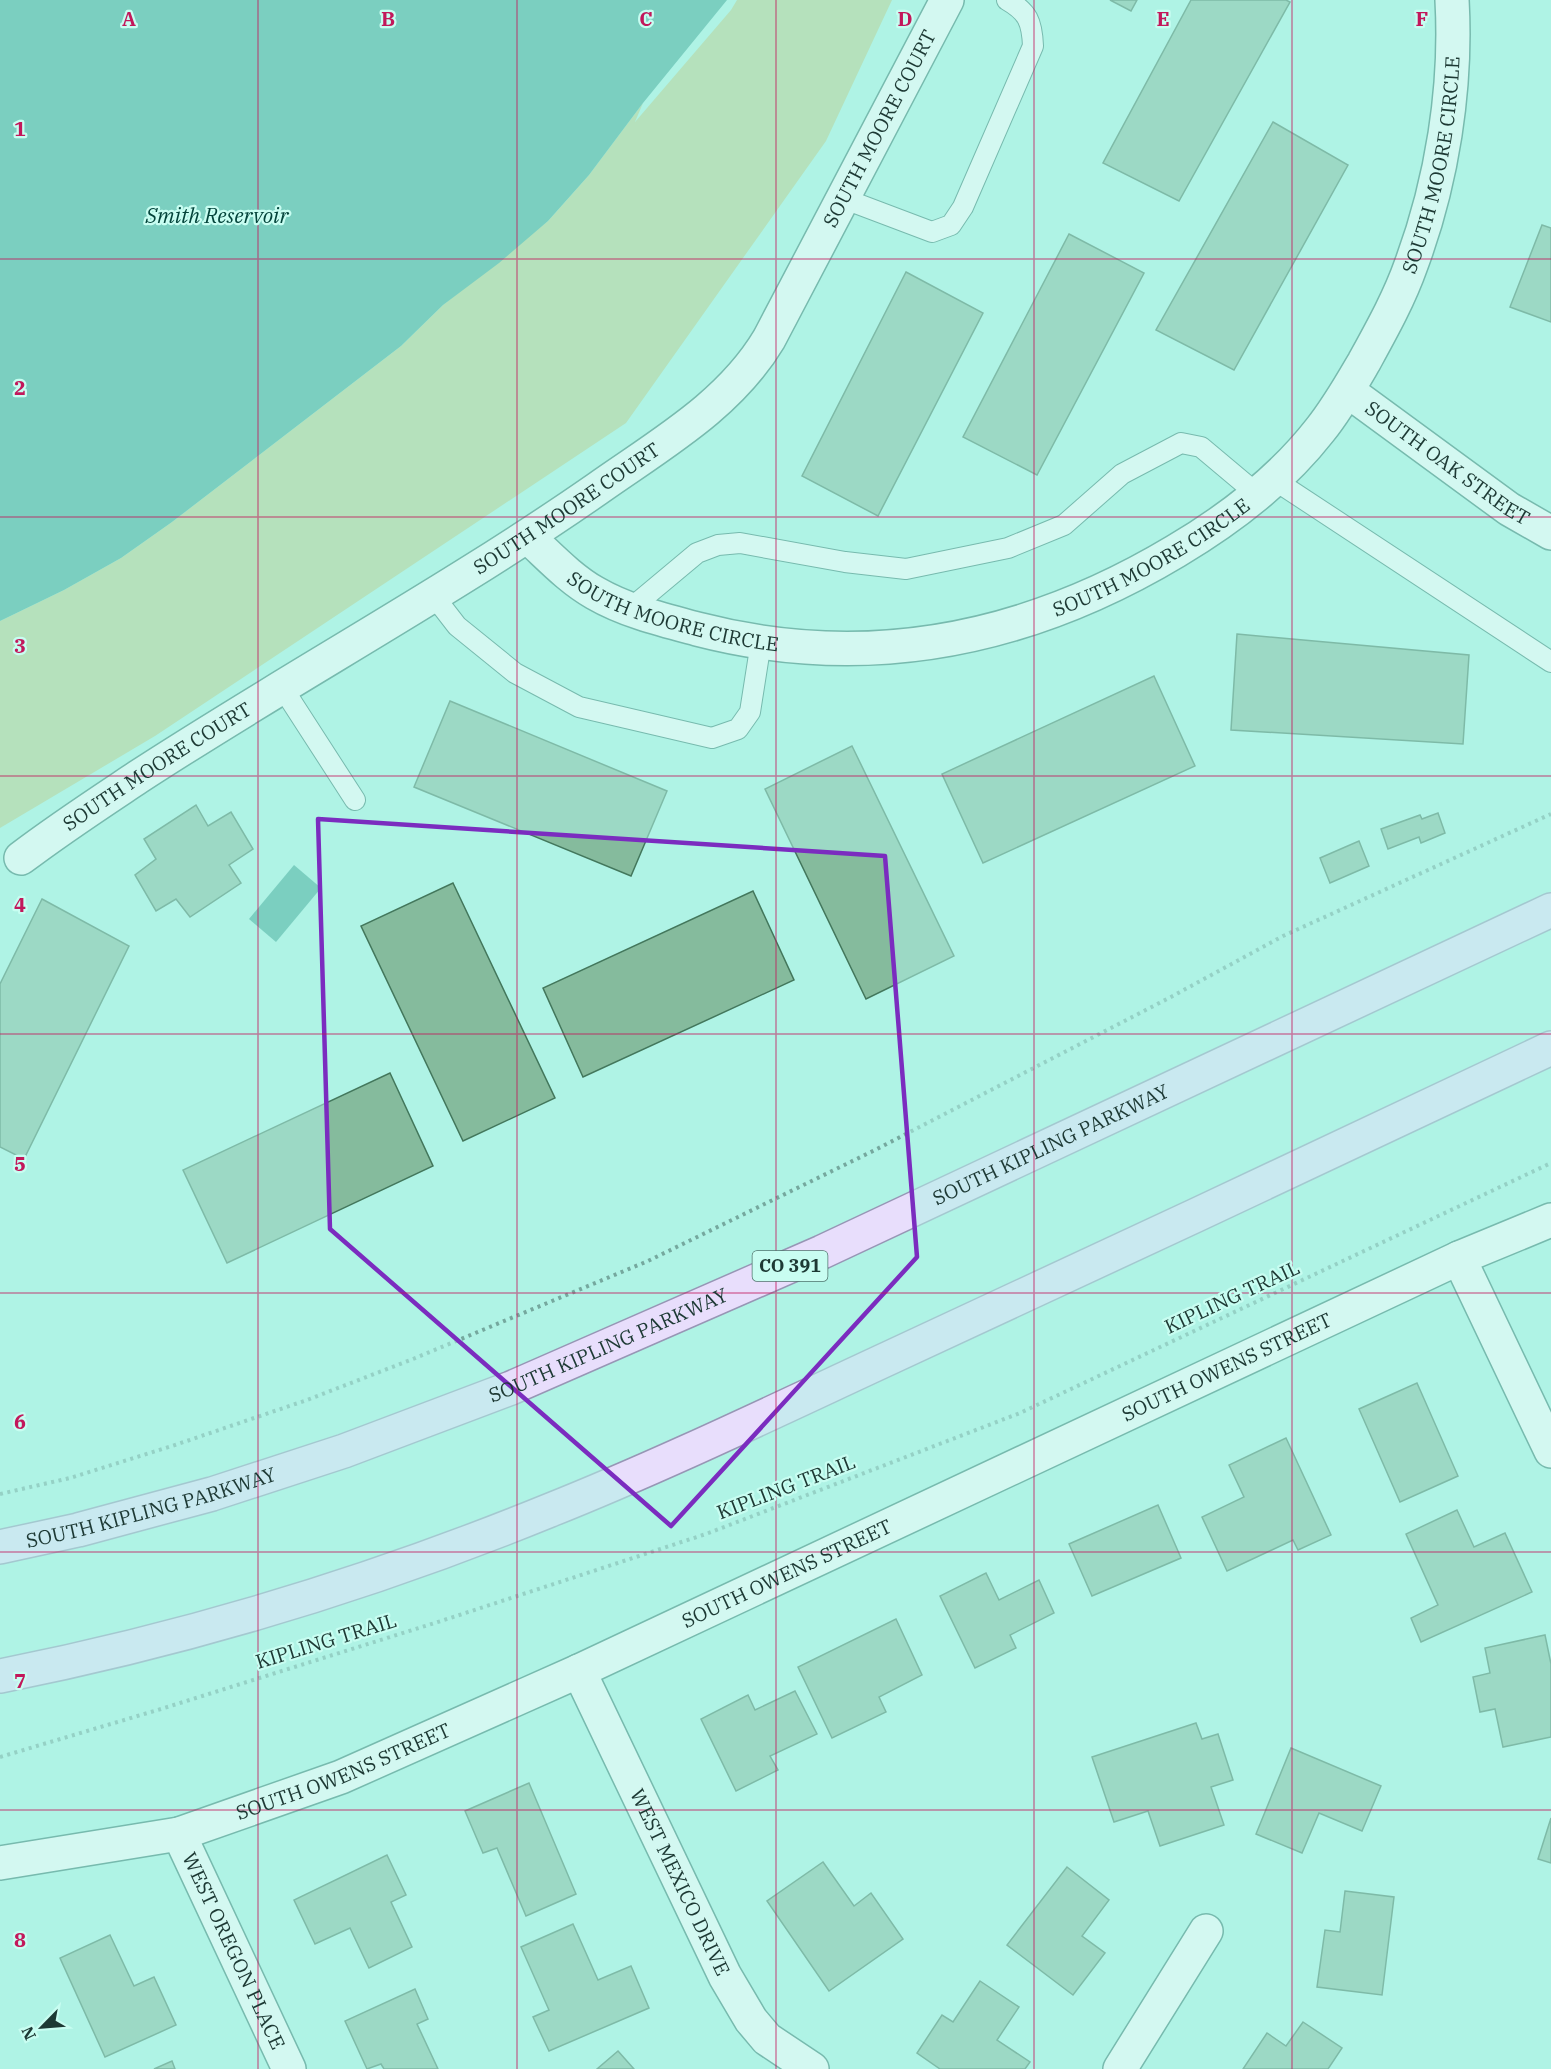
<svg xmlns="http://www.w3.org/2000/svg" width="1551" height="2069" font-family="'IBM Plex Serif',serif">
  <rect width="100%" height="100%" fill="#aff3e5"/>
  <path fill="#bccd8a" d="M737,0H892L826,141L626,423L155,736L0,828V621L64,590L121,558L172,522L401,346L443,305L548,221L589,175L643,103L635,122L731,10Z"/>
  <g fill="#3ca493">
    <path d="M0,0H727L643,103L589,175L548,221L499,263L443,305L401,346L172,522L121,558L64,590L0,621Z"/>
    <path d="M294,865L321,888L276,942L249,919Z"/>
  </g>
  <g fill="#85bb9d" stroke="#43775c" stroke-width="1.5">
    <path d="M1110,0H1137L1131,11Z"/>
    <path d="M1191,0H1286L1290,2L1179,201L1103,163Z"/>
    <path d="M1273,122L1348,165L1234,370L1156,330Z"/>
    <path d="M1542,225L1551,228V322L1510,307Z"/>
    <path d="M1069,234L1144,273L1037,475L963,437Z"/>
    <path d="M906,272L983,313L878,516L802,476Z"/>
    <path d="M1237,634L1469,655L1463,744L1231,730Z"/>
    <path d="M1154,676L1195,766L983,863L942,774Z"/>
    <path d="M450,701L667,791L631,876L414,787Z"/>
    <path d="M852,746L954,956L866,999L765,789Z"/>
    <path d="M196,805L208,826L231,812L253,849L229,865L241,883L190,917L176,899L156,911L135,875L156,859L144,839Z"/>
    <path d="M1438,813L1445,833L1421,843L1419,837L1388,849L1381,829L1420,815L1422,819Z"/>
    <path d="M1359,841L1369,866L1330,883L1320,858Z"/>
    <path d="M453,883L555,1098L463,1141L361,926Z"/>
    <path d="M753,891L794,980L583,1077L543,988Z"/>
    <path d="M42,899L129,946L24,1159L0,1147V984Z"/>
    <path d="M390,1073L433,1166L227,1263L183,1170Z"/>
    <path d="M1417,1383L1458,1476L1400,1502L1359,1409Z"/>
    <path d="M1286,1438L1331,1535L1298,1550L1293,1540L1227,1571L1202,1517L1244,1497L1229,1465Z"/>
    <path d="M1158,1505L1181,1558L1092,1596L1069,1544Z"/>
    <path d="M1457,1510L1474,1547L1505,1533L1532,1592L1421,1642L1411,1618L1438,1605L1406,1534Z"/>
    <path d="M986,1573L999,1600L1039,1580L1054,1613L1010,1635L1016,1648L975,1668L940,1596Z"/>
    <path d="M896,1619L922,1675L879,1697L886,1712L832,1738L798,1667Z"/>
    <path d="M1545,1635L1551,1664V1737L1503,1747L1495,1709L1480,1712L1473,1677L1490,1673L1485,1648Z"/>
    <path d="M795,1691L817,1734L770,1756L778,1770L736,1791L701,1719L748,1695L755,1710Z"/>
    <path d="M1196,1723L1202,1739L1218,1734L1233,1780L1211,1787L1224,1825L1160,1846L1148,1811L1114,1822L1092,1757Z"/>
    <path d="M1291,1748L1381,1786L1362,1831L1319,1813L1302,1853L1256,1834Z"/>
    <path d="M529,1783L576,1894L526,1916L497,1848L483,1853L465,1811Z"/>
    <path d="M1551,1818V1863L1538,1859Z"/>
    <path d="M387,1855L406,1895L391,1902L412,1947L369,1968L350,1928L315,1944L294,1900Z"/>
    <path d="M823,1862L854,1906L871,1893L903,1939L829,1991L767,1901Z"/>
    <path d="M1067,1867L1109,1900L1082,1936L1105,1953L1073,1995L1007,1945Z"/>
    <path d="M1345,1891L1394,1897L1382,1995L1317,1987L1325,1930L1340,1932Z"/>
    <path d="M573,1924L598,1980L631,1966L649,2008L549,2051L533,2017L549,2010L521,1947Z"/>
    <path d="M110,1935L134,1986L154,1977L176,2025L105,2057L60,1958Z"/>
    <path d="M980,1981L1019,2007L997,2040L1030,2062L1025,2069H940L917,2053L942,2015L953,2022Z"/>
    <path d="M415,1989L428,2019L417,2024L438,2069H384L381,2064L367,2069L345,2021Z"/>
    <path d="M1303,2022L1342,2048L1328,2069H1243L1267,2033L1286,2046Z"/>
    <path d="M618,2051L634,2069H597Z"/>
    <path d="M172,2061L175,2069H154Z"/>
  </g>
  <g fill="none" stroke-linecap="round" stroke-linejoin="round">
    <defs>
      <g id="service">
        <path d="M842,198L932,232L951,225L963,207L1033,46C1032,22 1028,12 1007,0"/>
        <path d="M1273,479L1551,662"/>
        <path d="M433,595L457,626L515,673L579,707L712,738L738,729L750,712L761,642"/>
        <path d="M630,609L697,553L718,545L740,543L845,562L906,569L1008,548L1064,525L1122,474L1181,443L1201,447L1257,494"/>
        <path d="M282,687L355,800"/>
      </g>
      <g id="minor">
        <path id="s1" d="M1348,391L1509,509L1551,533"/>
        <path id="s2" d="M528,537C549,556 570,579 595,593C626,611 663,620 697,629C867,673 1026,641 1176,551C1230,519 1281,480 1320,430C1337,409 1350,386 1364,362C1381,331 1399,299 1411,265C1442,182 1457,88 1452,0"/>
        <path id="s3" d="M21,858C59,829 99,803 138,777C290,678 449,592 597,489C659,445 729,406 769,339L947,0"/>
        <path d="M1459,1258L1551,1451"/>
        <path id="s4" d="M579,1671L725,1976L751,2020L767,2039L812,2069"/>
        <path id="s5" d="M179,1834L289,2069"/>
        <path id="s6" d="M0,1863L179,1834L341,1777L579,1671L1459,1258L1551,1220"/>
        <path d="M1120,2069L1206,1931"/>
      </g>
      <g id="primary">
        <path id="s7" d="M0,1547L78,1530L212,1494L344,1451L511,1388L822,1252L1551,910"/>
        <path d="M0,1676C187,1639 371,1583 548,1511C663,1465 775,1411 887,1359C1109,1257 1330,1152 1551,1048"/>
      </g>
    </defs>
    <use href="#service" stroke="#34776b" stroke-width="22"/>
    <use href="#minor" stroke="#34776b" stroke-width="36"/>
    <use href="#primary" stroke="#9796b5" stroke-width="36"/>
    <g stroke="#75a89e" stroke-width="4" stroke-dasharray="3 4.5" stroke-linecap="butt">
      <path d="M0,1494L70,1478L172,1446L307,1400L413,1359L648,1261L875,1150L1169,998L1283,936L1551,814"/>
      <path d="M0,1757L161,1709L441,1621L706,1534L1020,1413L1551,1163"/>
    </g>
    <use href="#service" stroke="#fff" stroke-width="20"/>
    <use href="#minor" stroke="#fff" stroke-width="33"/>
    <use href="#primary" stroke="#e8defc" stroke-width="33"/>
  </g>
  <path d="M0 0H1551V2069H0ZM318,819L885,856L917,1257L671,1526L330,1229Z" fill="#aff3e5" fill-opacity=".55" fill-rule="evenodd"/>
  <path fill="none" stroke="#7b2cbf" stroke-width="4.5" stroke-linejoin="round" d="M318,819L885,856L917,1257L671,1526L330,1229Z"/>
  <path fill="none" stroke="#c2185b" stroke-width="1.5" stroke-opacity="0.55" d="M258,0V2069M517,0V2069M776,0V2069M1034,0V2069M1292,0V2069M0,259H1551M0,517H1551M0,776H1551M0,1034H1551M0,1293H1551M0,1552H1551M0,1810H1551"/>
  <g text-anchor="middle" stroke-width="4.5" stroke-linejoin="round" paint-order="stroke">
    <rect fill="#c8fdf1" stroke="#50746d" stroke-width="1.5" x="752.5" y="1251" width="75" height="30" rx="4.5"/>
    <g font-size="18" font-weight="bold" fill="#1d3934">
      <text x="790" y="1272">CO 391</text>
    </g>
    <g font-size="20" fill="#1d3934" stroke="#c8fdf1">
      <text dy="7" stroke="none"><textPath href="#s3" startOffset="1152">SOUTH MOORE COURT</textPath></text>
      <text dy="7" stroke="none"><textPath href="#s2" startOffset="1176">SOUTH MOORE CIRCLE</textPath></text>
      <text dy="7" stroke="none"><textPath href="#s1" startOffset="123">SOUTH OAK STREET</textPath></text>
      <text dy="7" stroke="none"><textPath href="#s3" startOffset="648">SOUTH MOORE COURT</textPath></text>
      <text dy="7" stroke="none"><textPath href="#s2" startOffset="670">SOUTH MOORE CIRCLE</textPath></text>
      <text dy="7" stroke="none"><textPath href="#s2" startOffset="168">SOUTH MOORE CIRCLE</textPath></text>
      <text dy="7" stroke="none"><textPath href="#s3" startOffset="164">SOUTH MOORE COURT</textPath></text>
      <text dy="7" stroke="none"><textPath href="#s7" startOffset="1128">SOUTH KIPLING PARKWAY</textPath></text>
      <text transform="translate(1232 1297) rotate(-25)" y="7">KIPLING TRAIL</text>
      <text dy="7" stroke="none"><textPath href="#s7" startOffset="642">SOUTH KIPLING PARKWAY</textPath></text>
      <text dy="7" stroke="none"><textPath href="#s6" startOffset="1329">SOUTH OWENS STREET</textPath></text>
      <text transform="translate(786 1487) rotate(-21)" y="7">KIPLING TRAIL</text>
      <text dy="7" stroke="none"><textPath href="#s7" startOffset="156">SOUTH KIPLING PARKWAY</textPath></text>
      <text dy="7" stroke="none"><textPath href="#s6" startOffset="843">SOUTH OWENS STREET</textPath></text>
      <text transform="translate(326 1641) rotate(-17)" y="7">KIPLING TRAIL</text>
      <text dy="7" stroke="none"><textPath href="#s6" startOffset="357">SOUTH OWENS STREET</textPath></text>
      <text dy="7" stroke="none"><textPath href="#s4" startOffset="234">WEST MEXICO DRIVE</textPath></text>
      <text dy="7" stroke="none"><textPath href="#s5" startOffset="129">WEST OREGON PLACE</textPath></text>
    </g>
    <g font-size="21" font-style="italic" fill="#03433a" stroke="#c8fdf1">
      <text x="217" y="223">Smith Reservoir</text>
    </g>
  </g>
  <g font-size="20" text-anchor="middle" font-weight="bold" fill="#c2185b" stroke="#c8fdf1" stroke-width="4.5" stroke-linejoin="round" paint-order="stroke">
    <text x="129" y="26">A</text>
    <text x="388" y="26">B</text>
    <text x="646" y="26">C</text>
    <text x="905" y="26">D</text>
    <text x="1163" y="26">E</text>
    <text x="1422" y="26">F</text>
    <text x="20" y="136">1</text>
    <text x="20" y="395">2</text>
    <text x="20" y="653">3</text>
    <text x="20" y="912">4</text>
    <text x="20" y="1171">5</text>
    <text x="20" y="1429">6</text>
    <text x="20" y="1688">7</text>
    <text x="20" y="1947">8</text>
  </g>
  <g transform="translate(42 2027) rotate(245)" stroke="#c8fdf1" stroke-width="4.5" paint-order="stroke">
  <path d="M0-4.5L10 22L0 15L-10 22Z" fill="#1d3934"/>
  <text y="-9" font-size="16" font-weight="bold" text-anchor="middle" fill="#1d3934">N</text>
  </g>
</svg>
